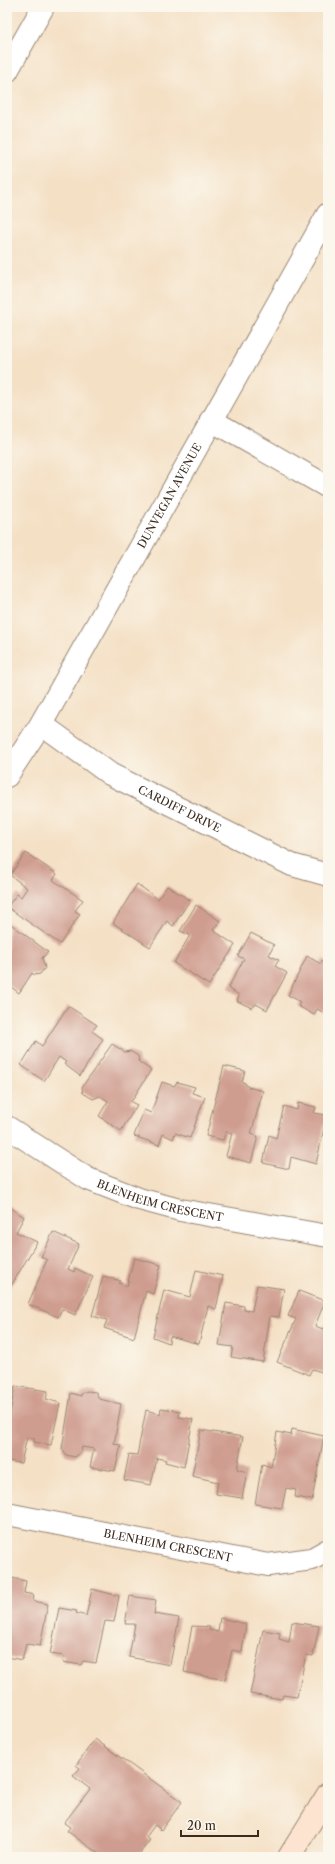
<svg xmlns="http://www.w3.org/2000/svg" width="335" height="1864" font-family="'Libre Caslon Text',serif">
  <rect width="100%" height="100%" fill="#fbf7ec"/>
  <filter id="ink" filterUnits="userSpaceOnUse"><feTurbulence type="fractalNoise" baseFrequency=".025" numOctaves="2"/><feDisplacementMap in="SourceGraphic" scale="8" xChannelSelector="R" yChannelSelector="G"/><feConvolveMatrix kernelMatrix="1 2 1 2 8 2 1 2 1" color-interpolation-filters="sRGB"/></filter>
  <filter id="wash" filterUnits="userSpaceOnUse"><feTurbulence type="fractalNoise" baseFrequency=".012" numOctaves="4" result="noise"/><feDisplacementMap in="SourceGraphic" scale="16" xChannelSelector="R" yChannelSelector="G"/><feGaussianBlur stdDeviation="0.9" result="paint"/><feColorMatrix in="noise" values="0 0 0 0 0 0 0 0 0 0 0 0 0 0 0 0 0 1.4 0 .05"/><feComposite in="paint" operator="in"/></filter>
  <g filter="url(#wash)">
    <rect width="100%" height="100%" fill="#f4e0c5"/>
    <g id="blocks">
      <g fill="#cf9d90">
        <path d="M26,853L57,874L53,880L83,900L75,911L80,914L60,944L7,907L17,894L21,897L27,888L10,875Z"/>
        <path d="M137,884L158,899L167,886L190,900L173,926L167,921L150,947L113,923Z"/>
        <path d="M196,905L220,921L213,930L235,945L209,985L174,963L190,935L180,931Z"/>
        <path d="M8,922L48,952L42,958L45,968L40,974L34,975L32,973L19,993L7,984Z"/>
        <path d="M251,933L274,945L269,955L279,960L275,966L287,973L267,1010L256,1004L252,1008L237,1001L239,995L228,988L244,959L238,956Z"/>
        <path d="M307,956L321,964L323,959L328,962V1015L317,1009L314,1015L298,1006L300,1002L288,995Z"/>
        <path d="M68,1006L97,1025L92,1031L103,1039L80,1076L64,1064L66,1062L59,1057L44,1081L21,1065L36,1041L42,1046Z"/>
        <path d="M112,1044L125,1052L130,1051L138,1056L139,1062L151,1070L131,1102L137,1105L121,1131L99,1116L108,1101L100,1096L93,1099L83,1093L82,1087Z"/>
        <path d="M224,1066L245,1071L242,1082L245,1083L248,1087L263,1091L251,1134L258,1136L251,1163L226,1156L232,1133L226,1132L223,1140L206,1136Z"/>
        <path d="M162,1082L174,1086L177,1082L195,1087L192,1093L205,1097L190,1138L175,1133L173,1139L163,1134L159,1145L134,1136L144,1110L151,1113Z"/>
        <path d="M298,1103L316,1107L314,1113L327,1115L316,1164L291,1157L289,1169L263,1163L269,1135L276,1138L284,1106L297,1110Z"/>
        <path d="M7,1205L24,1217L16,1232L37,1242L8,1291Z"/>
        <path d="M53,1232L79,1244L68,1269L74,1272L75,1268L93,1277L75,1315L62,1309L58,1317L28,1304L47,1260L41,1257Z"/>
        <path d="M134,1258L161,1265L153,1294L146,1291L134,1338L104,1328L107,1320L92,1316L103,1276L121,1281L119,1283L127,1286Z"/>
        <path d="M196,1270L223,1276L216,1309L208,1306L199,1344L170,1336L169,1343L153,1337L164,1290L190,1297Z"/>
        <path d="M257,1285L284,1289L279,1317L270,1316L263,1362L231,1357L233,1347L219,1345L226,1303L244,1306V1310L252,1311Z"/>
        <path d="M299,1291L325,1301L315,1326L323,1329L324,1326L328,1328V1366L325,1373L312,1369L309,1375L277,1362L296,1319L288,1316Z"/>
        <path d="M15,1386L48,1391L46,1399L60,1403L51,1445L34,1442V1438L27,1437L21,1463L7,1461V1428Z"/>
        <path d="M87,1391L96,1392L99,1399L121,1404L114,1444L121,1445L115,1471L90,1467L94,1449L82,1447L80,1453L75,1457L66,1455L62,1449L71,1393L81,1396V1394Z"/>
        <path d="M161,1408L180,1411L179,1417L193,1419L184,1467L165,1462L166,1460L157,1458L151,1485L124,1480L129,1454L137,1455L146,1410L160,1414Z"/>
        <path d="M292,1429L324,1436L312,1500L295,1497L296,1490L286,1488L282,1508L255,1504L262,1464L271,1467L277,1432L291,1435Z"/>
        <path d="M201,1430L243,1437L237,1469L247,1472L242,1498L216,1494L218,1482L192,1476Z"/>
        <path d="M7,1577L26,1581L24,1593L34,1595L33,1601L48,1604L40,1646L26,1644L22,1660L7,1657Z"/>
        <path d="M92,1589L119,1596L114,1622L105,1621L96,1663L83,1661L81,1665L63,1662L64,1656L50,1654L59,1608L77,1611L76,1613L86,1616Z"/>
        <path d="M130,1596L156,1600L154,1614L179,1618L170,1665L129,1657L135,1624H125Z"/>
        <path d="M220,1618L246,1624L242,1652L232,1650L225,1680L184,1672L192,1626L210,1627L209,1630L218,1632Z"/>
        <path d="M292,1622L319,1626L313,1656L306,1655L297,1697L283,1695L282,1699L250,1694L263,1630L280,1633L279,1639L289,1642Z"/>
        <path d="M95,1739L182,1802L161,1830L155,1825L146,1837L150,1840L137,1857H103L67,1831L70,1827L64,1823L90,1789L73,1776L80,1768L76,1765Z"/>
      </g>
    </g>
  </g>
  <g filter="url(#ink)">
    <use href="#blocks" fill-opacity="0" stroke="#988572" stroke-width="1"/>
    <g fill="none" stroke-linecap="round" stroke-linejoin="round">
      <defs>
        <g id="minor">
          <path d="M7,71L43,7"/>
          <path d="M211,420L328,487"/>
          <path id="s1" d="M41,724L110,774L292,865L328,875"/>
          <path id="s2" d="M7,776L41,724L328,214"/>
          <path id="s3" d="M7,1127L88,1179L139,1199L180,1210L328,1236"/>
          <path id="s4" d="M7,1514L268,1565L312,1559L328,1550"/>
        </g>
        <path id="secondary" d="M289,1857L328,1794"/>
      </defs>
      <use href="#minor" stroke="#988572" stroke-width="24"/>
      <use href="#secondary" stroke="#988572" stroke-width="24"/>
      <use href="#minor" stroke="#fff" stroke-width="22"/>
      <use href="#secondary" stroke="#fde4d0" stroke-width="22"/>
    </g>
  </g>
  <g text-anchor="middle" stroke-width="3" stroke-linejoin="round" paint-order="stroke">
    <g font-size="11" fill="#3b2a1e" stroke="#fbf7ec">
      <text dy="4" stroke="none"><textPath href="#s2" startOffset="324">DUNVEGAN AVENUE</textPath></text>
      <text dy="4" stroke="none"><textPath href="#s1" startOffset="163">CARDIFF DRIVE</textPath></text>
      <text dy="4" stroke="none"><textPath href="#s3" startOffset="172">BLENHEIM CRESCENT</textPath></text>
      <text dy="4" stroke="none"><textPath href="#s4" startOffset="164">BLENHEIM CRESCENT</textPath></text>
    </g>
  </g>
  <rect width="335" height="1864" fill="none" stroke="#fbf7ec" stroke-width="24"/>
  <path d="M181 1830v6h77v-6" fill="none" stroke="#3b2a1e" stroke-width="2"/>
  <text x="187" y="1830" font-size="12" fill="#3b2a1e" stroke="#fbf7ec" stroke-width="3" paint-order="stroke">20 m</text>
</svg>
